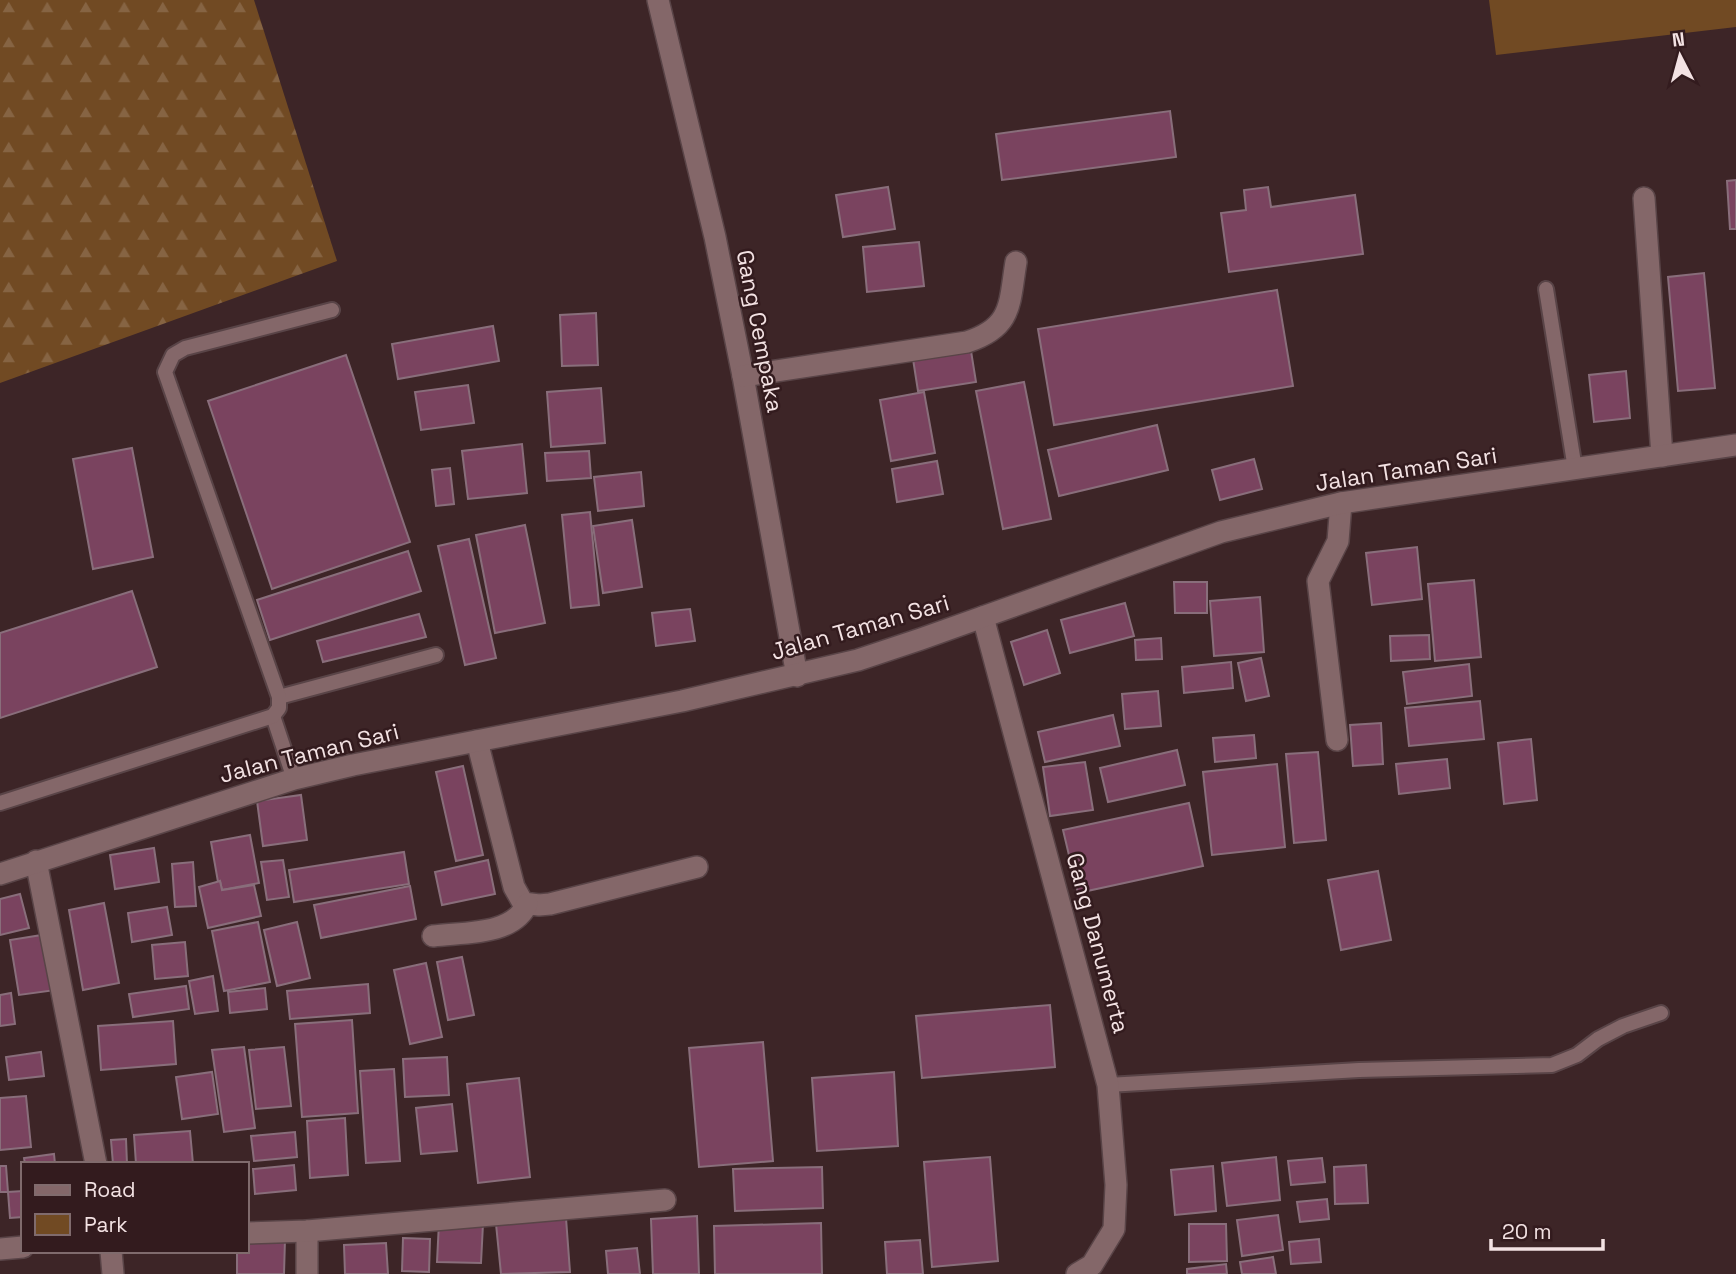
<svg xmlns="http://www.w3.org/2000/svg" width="1736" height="1274" font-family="'Space Grotesk',sans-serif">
  <defs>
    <pattern id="forest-firs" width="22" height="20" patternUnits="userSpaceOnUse" patternTransform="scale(1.75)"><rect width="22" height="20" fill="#714a23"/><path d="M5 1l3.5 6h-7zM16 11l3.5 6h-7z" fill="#866443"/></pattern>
  </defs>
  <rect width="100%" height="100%" fill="#3d2527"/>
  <path fill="#714a23" d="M1489,0H1736V27L1496,55Z"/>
  <path fill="url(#forest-firs)" d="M0,0H254L337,261L0,383Z"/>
  <g fill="#7a435f" stroke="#896e7b" stroke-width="2">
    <path d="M1170,111L1176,157L1002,180L996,134Z"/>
    <path d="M1736,180V229H1730L1727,181Z"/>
    <path d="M888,187L895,229L843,237L836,195Z"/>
    <path d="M1268,187L1271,207L1355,195L1363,254L1229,272L1221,213L1246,210L1244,190Z"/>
    <path d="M919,242L924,286L867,292L863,247Z"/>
    <path d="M1704,273L1715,388L1678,391L1668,277Z"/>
    <path d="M1277,290L1293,386L1054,425L1038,329Z"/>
    <path d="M596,313L598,365L562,366L560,315Z"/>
    <path d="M493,326L499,361L398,379L392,344Z"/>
    <path d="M971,351L976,382L918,391L913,359Z"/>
    <path d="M346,355L410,542L272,589L208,401Z"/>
    <path d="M1626,371L1630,418L1594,422L1589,375Z"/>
    <path d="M1024,382L1051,519L1003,529L976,391Z"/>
    <path d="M468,385L474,423L421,430L415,392Z"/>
    <path d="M601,388L605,443L551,447L547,392Z"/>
    <path d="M924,392L935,453L891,461L880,400Z"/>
    <path d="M1157,425L1168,470L1059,496L1048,450Z"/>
    <path d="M522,444L527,493L468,499L462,451Z"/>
    <path d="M132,448L153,557L93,569L73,459Z"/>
    <path d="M589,451L591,478L547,481L545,453Z"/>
    <path d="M1254,459L1262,489L1220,500L1212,470Z"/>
    <path d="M937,461L943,494L897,502L892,469Z"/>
    <path d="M450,468L454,504L436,506L432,470Z"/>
    <path d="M641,472L644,506L598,511L594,477Z"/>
    <path d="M590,512L599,605L571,608L562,515Z"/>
    <path d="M632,520L642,587L603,593L593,526Z"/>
    <path d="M525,525L545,623L495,633L476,535Z"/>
    <path d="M469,539L496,658L465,665L438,546Z"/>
    <path d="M1417,547L1422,599L1372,605L1366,553Z"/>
    <path d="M408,551L421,591L270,640L257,600Z"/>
    <path d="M1474,580L1481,657L1435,661L1428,584Z"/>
    <path d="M1174,582H1207V613H1175Z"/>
    <path d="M132,591L157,667L0,718V633Z"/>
    <path d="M1260,597L1264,652L1214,656L1210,601Z"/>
    <path d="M1125,603L1134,636L1070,653L1061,620Z"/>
    <path d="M690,609L695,641L656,646L652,613Z"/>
    <path d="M419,614L426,637L323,662L317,641Z"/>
    <path d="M1047,630L1060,673L1024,685L1011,642Z"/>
    <path d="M1429,635L1430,659L1391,661L1390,636Z"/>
    <path d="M1161,638L1162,659L1136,660L1135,640Z"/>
    <path d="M1261,658L1269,696L1246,701L1238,663Z"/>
    <path d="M1231,662L1233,688L1184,693L1182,667Z"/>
    <path d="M1469,664L1472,696L1407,704L1403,672Z"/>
    <path d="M1158,691L1161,726L1125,729L1122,694Z"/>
    <path d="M1480,701L1484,739L1409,746L1405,708Z"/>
    <path d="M1113,715L1120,746L1045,762L1038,732Z"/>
    <path d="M1381,723L1383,764L1353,766L1350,725Z"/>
    <path d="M1254,735L1256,758L1215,762L1213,738Z"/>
    <path d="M1531,739L1537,800L1504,804L1498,743Z"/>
    <path d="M1177,750L1185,785L1108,802L1100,768Z"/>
    <path d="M1318,752L1326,840L1294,843L1286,754Z"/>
    <path d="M1447,759L1450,788L1399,794L1396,764Z"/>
    <path d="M1085,762L1093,810L1050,816L1043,767Z"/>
    <path d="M1277,764L1285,847L1212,855L1203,772Z"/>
    <path d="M463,766L483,855L456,861L436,772Z"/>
    <path d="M301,795L307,840L263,846L257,801Z"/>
    <path d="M1189,803L1203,866L1078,893L1063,830Z"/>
    <path d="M250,835L259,883L222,890L220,881L218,882L211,842Z"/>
    <path d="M154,848L159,882L115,889L110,855Z"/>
    <path d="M404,852L409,884L294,902L289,870Z"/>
    <path d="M283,860L289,897L267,900L261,862Z"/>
    <path d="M488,860L495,894L442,905L435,872Z"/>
    <path d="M193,862L196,906L175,907L172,864Z"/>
    <path d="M1378,871L1391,940L1341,950L1328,880Z"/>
    <path d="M220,881L222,890L254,885L261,916L208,928L199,887Z"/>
    <path d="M410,886L416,919L321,938L314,905Z"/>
    <path d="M20,894L29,928L0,935V899Z"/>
    <path d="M104,903L119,983L83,990L69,910Z"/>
    <path d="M167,907L172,935L132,942L128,913Z"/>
    <path d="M258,922L270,982L224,991L212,931Z"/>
    <path d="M297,922L310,978L277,986L264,930Z"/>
    <path d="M48,934L56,990L19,995L10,940Z"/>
    <path d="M185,942L188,976L155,979L152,945Z"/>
    <path d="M462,957L474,1015L448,1020L437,962Z"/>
    <path d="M426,963L442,1037L410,1044L394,970Z"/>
    <path d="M213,976L218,1011L195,1014L189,981Z"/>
    <path d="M368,984L370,1013L290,1019L287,991Z"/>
    <path d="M186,986L189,1009L133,1017L129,994Z"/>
    <path d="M265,988L267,1009L230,1013L228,992Z"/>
    <path d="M11,993L15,1024L0,1026V995Z"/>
    <path d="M1050,1005L1055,1067L922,1078L916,1016Z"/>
    <path d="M352,1020L358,1113L302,1117L295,1024Z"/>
    <path d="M173,1021L176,1064L101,1070L98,1026Z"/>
    <path d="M763,1042L773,1161L699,1167L689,1048Z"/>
    <path d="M244,1047L255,1128L224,1132L212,1050Z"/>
    <path d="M284,1047L291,1106L256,1109L249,1050Z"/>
    <path d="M41,1052L44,1076L9,1080L6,1057Z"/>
    <path d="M447,1057L449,1095L405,1097L403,1059Z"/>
    <path d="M394,1069L400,1161L366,1163L360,1071Z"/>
    <path d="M212,1072L218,1114L182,1119L176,1077Z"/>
    <path d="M894,1072L898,1146L817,1151L812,1078Z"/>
    <path d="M519,1078L530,1177L478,1183L467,1084Z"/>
    <path d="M26,1096L31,1147L0,1150V1098Z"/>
    <path d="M452,1104L457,1151L421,1154L416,1108Z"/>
    <path d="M345,1118L348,1175L310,1178L307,1121Z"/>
    <path d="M190,1131L193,1164H136L134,1135Z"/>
    <path d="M295,1132L297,1157L254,1161L251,1136Z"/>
    <path d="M126,1139L127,1164H113L111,1140Z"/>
    <path d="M54,1154L55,1164H25L24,1158Z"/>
    <path d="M990,1157L998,1261L932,1267L924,1162Z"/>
    <path d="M1276,1157L1280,1200L1227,1206L1222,1163Z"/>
    <path d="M1322,1158L1325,1182L1291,1185L1288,1161Z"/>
    <path d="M294,1165L296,1190L255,1194L253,1169Z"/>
    <path d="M1366,1165L1368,1203L1335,1204L1334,1167Z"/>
    <path d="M0,1166H6L8,1192H0Z"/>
    <path d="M1213,1166L1216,1211L1175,1215L1171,1170Z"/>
    <path d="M822,1167L823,1208L735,1211L733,1169Z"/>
    <path d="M23,1191V1217L10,1218L8,1192Z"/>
    <path d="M1327,1199L1329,1219L1300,1222L1297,1202Z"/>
    <path d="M1278,1215L1283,1250L1242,1256L1237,1220Z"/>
    <path d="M697,1216L699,1274H653L651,1219Z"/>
    <path d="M566,1218L570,1272L501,1274L496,1224Z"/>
    <path d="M439,1222L483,1224L481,1263L437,1262Z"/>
    <path d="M821,1223L822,1274H715L714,1226Z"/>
    <path d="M1189,1224H1226L1227,1261L1189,1262Z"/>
    <path d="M403,1238L430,1239L429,1272L402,1271Z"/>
    <path d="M247,1239H285L284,1274H237V1251H247Z"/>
    <path d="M1319,1239L1321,1262L1291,1264L1289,1242Z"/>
    <path d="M920,1240L923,1274H887L885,1242Z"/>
    <path d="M386,1243L388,1274H345L344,1245Z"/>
    <path d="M637,1248L640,1274H608L606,1251Z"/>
    <path d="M1273,1257L1276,1274H1242L1240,1262Z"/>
    <path d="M1226,1264L1227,1274H1187V1269Z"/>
  </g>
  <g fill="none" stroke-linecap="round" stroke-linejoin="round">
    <defs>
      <g id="lane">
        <path d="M1546,289L1575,469"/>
        <path d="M279,697L436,655"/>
        <path d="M273,716L294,779"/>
        <path d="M0,803L273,716L279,708V697L165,372L173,355L185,348L332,310"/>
        <path d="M1108,1085L1359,1070L1552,1065L1577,1055L1598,1039L1623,1026L1661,1013"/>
      </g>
      <g id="street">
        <path d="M658,0L715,237L743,376L797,676"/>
        <path d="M1644,198L1662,456"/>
        <path d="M743,376L967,342C1013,327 1009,304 1016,262"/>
        <path d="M983,617L1108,1085L1116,1185L1114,1229L1092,1265L1077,1274"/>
        <path d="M1337,740L1318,581L1338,541L1341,503"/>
        <path d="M477,741L514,887L523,903L539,905L550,904L697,867"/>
        <path d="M36,861L96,1164"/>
        <path d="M0,874L294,779L353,765L682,701L858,660L921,639L1221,532L1341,503L1736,445"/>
        <path d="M433,936C463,932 513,936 527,904"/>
        <path d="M307,1231V1274"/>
        <path d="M247,1233L307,1231L665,1200"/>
        <path d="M0,1249L23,1247"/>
        <path d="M111,1251L113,1274"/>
      </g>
    </defs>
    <use href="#lane" stroke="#594447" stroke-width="18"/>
    <use href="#street" stroke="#594447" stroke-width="24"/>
    <use href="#lane" stroke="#846769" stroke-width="14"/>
    <use href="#street" stroke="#846769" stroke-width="21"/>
  </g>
  <g text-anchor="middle" stroke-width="5" stroke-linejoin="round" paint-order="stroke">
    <g font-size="23" fill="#f3e2e3" stroke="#331b1e">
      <text transform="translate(760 331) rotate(79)" y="8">Gang Cempaka</text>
      <text transform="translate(1406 469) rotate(-9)" y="8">Jalan Taman Sari</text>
      <text transform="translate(860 627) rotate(-16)" y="8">Jalan Taman Sari</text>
      <text transform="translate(309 753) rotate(-14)" y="8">Jalan Taman Sari</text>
      <text transform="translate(1098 943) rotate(75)" y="8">Gang Danumerta</text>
    </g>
  </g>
  <rect x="21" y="1162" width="228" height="91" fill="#331b1e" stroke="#806b6d" stroke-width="2"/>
  <rect x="35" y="1185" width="35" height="10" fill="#846769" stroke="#806b6d" stroke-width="2"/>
  <text x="84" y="1197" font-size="21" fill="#f3e2e3">Road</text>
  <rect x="35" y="1214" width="35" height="21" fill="#714a23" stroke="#806b6d" stroke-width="2"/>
  <text x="84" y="1232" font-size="21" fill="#f3e2e3">Park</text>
  <g transform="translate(1680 56) rotate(354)" stroke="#331b1e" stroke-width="5" paint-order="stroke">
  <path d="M0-5L12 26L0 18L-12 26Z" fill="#f3e2e3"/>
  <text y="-10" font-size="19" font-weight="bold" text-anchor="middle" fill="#f3e2e3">N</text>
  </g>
  <path d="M1491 1239v10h112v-10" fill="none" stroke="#f3e2e3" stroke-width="3.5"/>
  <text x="1502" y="1239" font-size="21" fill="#f3e2e3" stroke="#331b1e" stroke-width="5" paint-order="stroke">20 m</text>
</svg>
